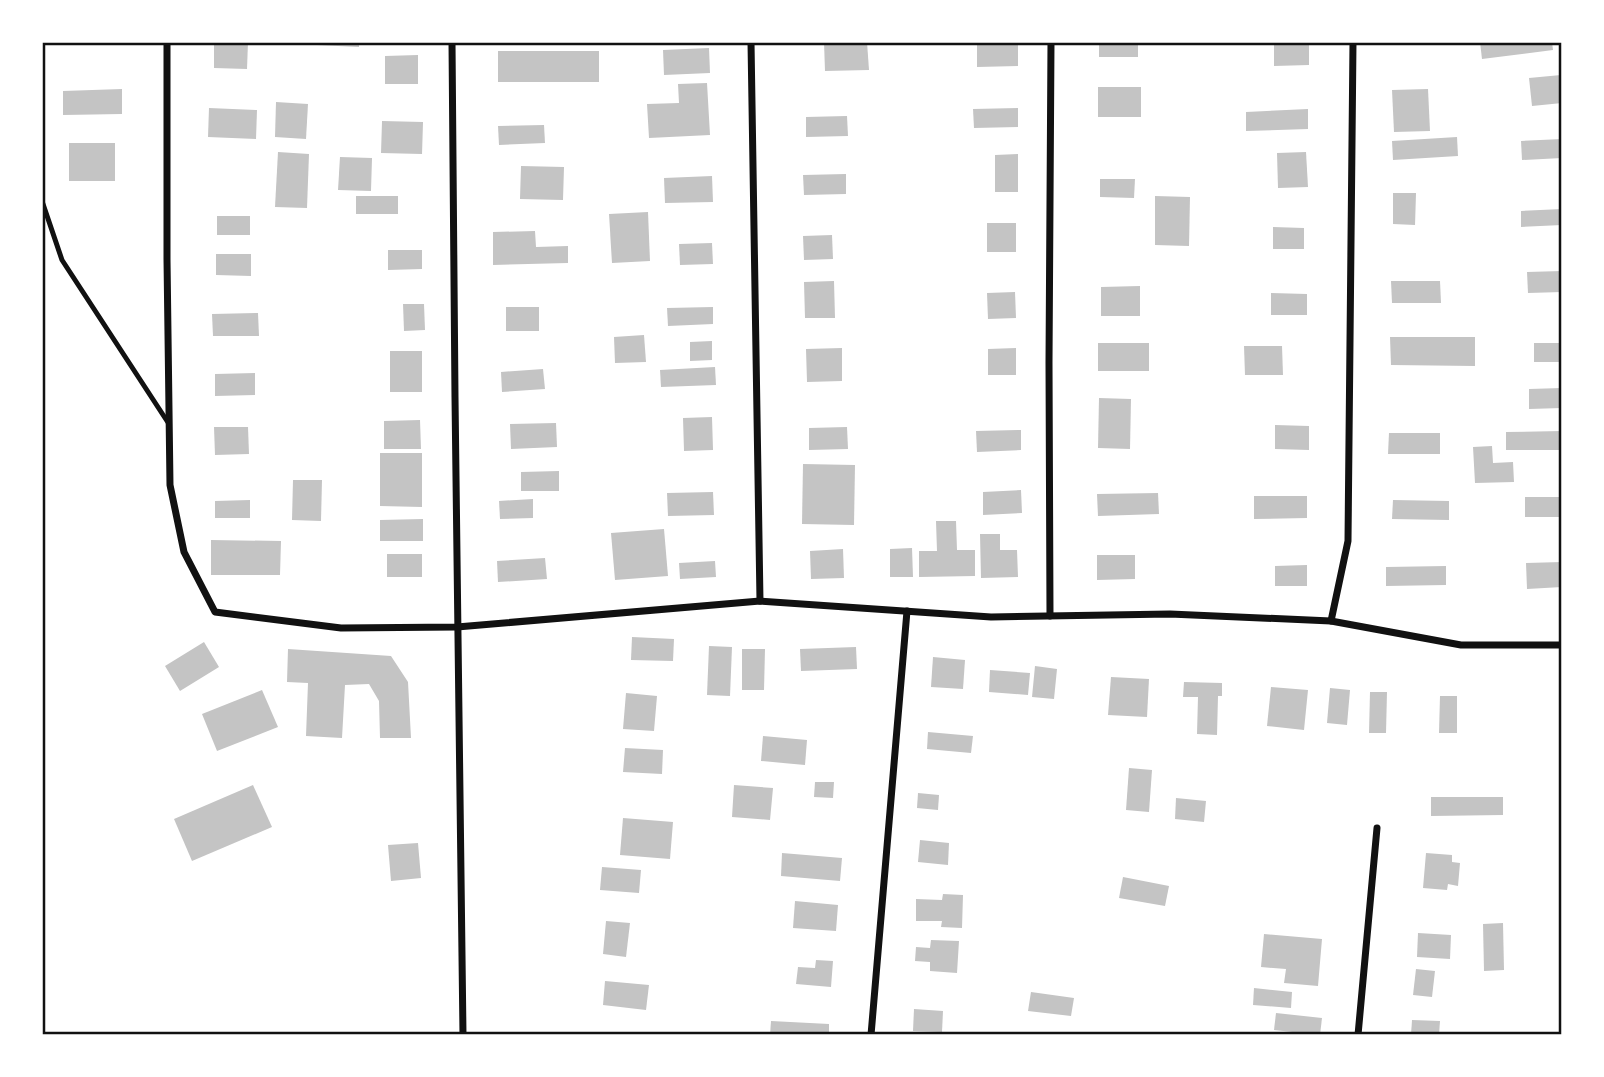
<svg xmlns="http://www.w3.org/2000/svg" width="1604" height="1077" font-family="Rubik,sans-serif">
  <rect width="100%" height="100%" fill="#fff"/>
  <g fill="#c4c4c4">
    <path d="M214,42H248L247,69L214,68Z"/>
    <path d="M317,42H359V47L317,45Z"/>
    <path d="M824,42H867L869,70L825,71Z"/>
    <path d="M977,42H1018V66L977,67Z"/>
    <rect x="1099" y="42" width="39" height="15"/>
    <rect x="1394" y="42" width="40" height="3"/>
    <path d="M1480,42H1552L1553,50L1482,59Z"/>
    <path d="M1309,44V65L1274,66V45Z"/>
    <path d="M709,48L710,73L664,75L663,50Z"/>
    <rect x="498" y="51" width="101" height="31"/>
    <path d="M418,55V84H385V56Z"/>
    <path d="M1561,75L1562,103L1532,106L1529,78Z"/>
    <path d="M707,83L710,135L649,138L647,104L679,103L678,84Z"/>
    <rect x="1098" y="87" width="43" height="30"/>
    <path d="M122,89V114L63,115V91Z"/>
    <path d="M1428,89L1430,131L1394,132L1392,90Z"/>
    <path d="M276,102L308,104L306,139L275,137Z"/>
    <path d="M209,108L257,110L256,139L208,137Z"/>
    <path d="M1018,108V127L974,128L973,109Z"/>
    <path d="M1308,109V129L1246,131V112Z"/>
    <path d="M847,116L848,136L806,137V117Z"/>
    <path d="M382,121L423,122L422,154L381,153Z"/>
    <path d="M544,125L545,143L499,145L498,126Z"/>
    <path d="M1457,137L1458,156L1393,160L1392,141Z"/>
    <path d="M1562,139V158L1522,160L1521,141Z"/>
    <rect x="69" y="143" width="46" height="38"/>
    <path d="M278,152L309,154L307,208L275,207Z"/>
    <path d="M1306,152L1308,187L1278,188L1277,153Z"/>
    <path d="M1018,154V192H995V155Z"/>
    <path d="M340,157L372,158L371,191L338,190Z"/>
    <path d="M521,166L564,167L563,200L520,199Z"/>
    <path d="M846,174V194L804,195L803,175Z"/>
    <path d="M712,176L713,202L665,203L664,178Z"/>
    <path d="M1100,179H1135L1134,198L1100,197Z"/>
    <path d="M1393,193H1416L1415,225L1393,224Z"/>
    <rect x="356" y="196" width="42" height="18"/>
    <path d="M1155,196L1190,197L1189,246L1155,245Z"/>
    <path d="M1562,209V225L1521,227V211Z"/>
    <path d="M648,212L650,261L612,263L609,214Z"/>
    <rect x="217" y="216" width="33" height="19"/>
    <rect x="987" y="223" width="29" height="29"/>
    <path d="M1273,227L1304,228V249H1273Z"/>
    <path d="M535,231L536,247L568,246V263L493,265V232Z"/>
    <path d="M832,235L833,259L804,260L803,236Z"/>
    <path d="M712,243L713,264L680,265L679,244Z"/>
    <path d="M388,250H422V269L388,270Z"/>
    <path d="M216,254H251V276L216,275Z"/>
    <path d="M1562,271V292L1528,293L1527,272Z"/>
    <path d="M834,281L835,318H805L804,282Z"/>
    <path d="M1391,281H1440L1441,303H1392Z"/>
    <path d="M1140,286V316H1101V287Z"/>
    <path d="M1015,292L1016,318L988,319L987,293Z"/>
    <path d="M1271,293L1307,294V315H1271Z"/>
    <path d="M403,304H424L425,330L404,331Z"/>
    <rect x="506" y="307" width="33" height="24"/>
    <path d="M713,307V324L668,326L667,308Z"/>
    <path d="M258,313L259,336H213L212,314Z"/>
    <path d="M644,335L646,362L615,363L614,337Z"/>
    <path d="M1390,337H1475V366L1391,365Z"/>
    <path d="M712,341V360L690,361V342Z"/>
    <rect x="1098" y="343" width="51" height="28"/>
    <rect x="1534" y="343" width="28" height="19"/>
    <path d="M1244,346H1282L1283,375H1245Z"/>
    <path d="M842,348V381L807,382L806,349Z"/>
    <path d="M1016,348V375H988V349Z"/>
    <rect x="390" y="351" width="32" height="41"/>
    <path d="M715,367L716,385L661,387L660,370Z"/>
    <path d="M543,369L545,389L502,392L501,372Z"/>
    <path d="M255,373V395L215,396V374Z"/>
    <path d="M1562,388V408L1529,409V389Z"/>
    <path d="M1099,398L1131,399L1130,449L1098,448Z"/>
    <path d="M712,417L713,450L684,451L683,418Z"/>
    <path d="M420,420L421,449H384V421Z"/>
    <path d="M556,423L557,447L511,449L510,424Z"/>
    <path d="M1275,425L1309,426V450L1275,449Z"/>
    <path d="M214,427H248L249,454L215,455Z"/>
    <path d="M847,427L848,449L809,450V428Z"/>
    <path d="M1021,430V450L977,452L976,431Z"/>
    <path d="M1562,431V450H1506V432Z"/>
    <path d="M1389,433H1440V454H1388Z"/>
    <path d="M1492,446L1493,463L1513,462L1514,482L1475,483L1473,447Z"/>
    <path d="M380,453H422V507L380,506Z"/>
    <path d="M803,464L855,465L854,525L802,524Z"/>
    <path d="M559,471V491H521V472Z"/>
    <path d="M293,480H322L321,521L292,520Z"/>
    <path d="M1021,490L1022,513L983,515V492Z"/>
    <path d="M713,492L714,515L668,516L667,493Z"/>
    <path d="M1158,493L1159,514L1098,516L1097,494Z"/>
    <path d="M1254,496H1307V518L1254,519Z"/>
    <rect x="1525" y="497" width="37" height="20"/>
    <path d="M533,499V518L500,519L499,501Z"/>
    <path d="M250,500V518H215V501Z"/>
    <path d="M1393,500L1449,501V520L1392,519Z"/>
    <path d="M423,519V541H380V520Z"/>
    <path d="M936,521H956L957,550H975V576L919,577V551H937Z"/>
    <path d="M664,529L668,576L615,580L611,533Z"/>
    <path d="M980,534H1000V550H1017L1018,577L981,578Z"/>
    <path d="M211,540L281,541L280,575H211Z"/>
    <path d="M912,548L913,577H890V549Z"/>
    <path d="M843,549L844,578L811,579L810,551Z"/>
    <rect x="387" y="554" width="35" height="23"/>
    <path d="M1097,555H1135V579L1097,580Z"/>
    <path d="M545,558L547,579L498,582L497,561Z"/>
    <path d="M715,561L716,577L680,579L679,563Z"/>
    <path d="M1562,562V587L1527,589L1526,563Z"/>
    <path d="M1307,565V586H1275V566Z"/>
    <path d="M1446,566V585L1386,586V567Z"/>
    <path d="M632,637L674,639L673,661L631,660Z"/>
    <path d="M204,642L219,667L180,691L165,666Z"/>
    <path d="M709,646L732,647L730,696L707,695Z"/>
    <path d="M856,647L857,669L801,671L800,649Z"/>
    <path d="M288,649L391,656L408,682L411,738H380L379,701L369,684L345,685L342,738L306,736L308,683L287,682Z"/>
    <path d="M742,649H765L764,690H742Z"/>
    <path d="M933,657L965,660L963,689L931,687Z"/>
    <path d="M1035,666L1057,669L1054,699L1032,697Z"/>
    <path d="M990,670L1030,673L1028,695L989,692Z"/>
    <path d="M1111,677L1149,679L1147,717L1108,715Z"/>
    <path d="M1184,682L1222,683V696H1218L1217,735L1197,734L1198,697H1183Z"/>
    <path d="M1271,687L1308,690L1304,730L1267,726Z"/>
    <path d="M1330,688L1350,690L1347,725L1327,723Z"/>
    <path d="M262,690L278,727L217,751L202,714Z"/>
    <path d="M1370,692H1387L1386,733H1369Z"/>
    <path d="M626,693L657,696L654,731L623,729Z"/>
    <path d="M1440,696H1457V733H1439Z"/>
    <path d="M928,732L973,736L971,753L927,749Z"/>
    <path d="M763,736L807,740L805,765L761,761Z"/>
    <path d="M625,748L663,750L662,774L623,772Z"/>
    <path d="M1129,768L1152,770L1149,812L1126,810Z"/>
    <path d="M815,782H834L833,798L814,797Z"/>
    <path d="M253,785L272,827L192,861L174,819Z"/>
    <path d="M734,785L773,788L770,820L732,817Z"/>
    <path d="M918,793L939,795L938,810L917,808Z"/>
    <path d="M1431,797H1503V815L1431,816Z"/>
    <path d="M1176,798L1206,801L1204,822L1175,819Z"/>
    <path d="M623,818L673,822L670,859L620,855Z"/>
    <path d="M920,840L949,843L948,865L918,862Z"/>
    <path d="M418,843L421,878L391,881L388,845Z"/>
    <path d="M782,853L842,858L840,881L781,876Z"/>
    <path d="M1426,853L1452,855V862L1460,863L1458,886L1448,884L1447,890L1423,888Z"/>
    <path d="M602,867L641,870L639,893L600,890Z"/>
    <path d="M1123,877L1169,886L1165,906L1119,898Z"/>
    <path d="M943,894L963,895L962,928L941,927L942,921H916V899L942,900Z"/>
    <path d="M795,901L838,905L836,931L793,928Z"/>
    <path d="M1559,907H1562V934H1560Z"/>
    <path d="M606,921L630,923L626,957L603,954Z"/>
    <path d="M1503,923L1504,970L1484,971L1483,924Z"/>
    <path d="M1418,933L1451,935L1450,959L1417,957Z"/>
    <path d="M1264,934L1322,939L1318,986L1284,983L1286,969L1261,967Z"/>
    <path d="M931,940L959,941L957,973L930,971V962L915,961L916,947L930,948Z"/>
    <path d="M816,960L833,961L831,987L796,984L798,967L815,968Z"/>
    <path d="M1416,969L1435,971L1432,997L1413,995Z"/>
    <path d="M605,981L649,985L646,1010L603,1005Z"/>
    <path d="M1254,988L1292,992L1291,1008L1253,1005Z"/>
    <path d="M1031,992L1074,998L1071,1016L1028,1011Z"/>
    <path d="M914,1009L943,1011L942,1032L913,1031Z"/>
    <path d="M1276,1013L1322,1018L1320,1035L1274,1030Z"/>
    <path d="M1412,1020L1440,1021L1439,1035H1411Z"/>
    <path d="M771,1021L829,1024V1035H770Z"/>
  </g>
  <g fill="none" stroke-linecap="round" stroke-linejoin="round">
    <path stroke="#111" stroke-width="5" d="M42,201L62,260L169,424"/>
    <g stroke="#111" stroke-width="7">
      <path d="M167,42V259L170,485L184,552L215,612L341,628L457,627L760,601L991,617L1170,614L1331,621L1461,645H1562"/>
      <path d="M452,42L455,397L463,1035"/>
      <path d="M751,42L760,601"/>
      <path d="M1050,616L1049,362L1051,42"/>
      <path d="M1331,621L1348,541L1353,42"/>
      <path d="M871,1035L907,611"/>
      <path d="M1358,1035L1377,828"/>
    </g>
  </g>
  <rect width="1604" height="1077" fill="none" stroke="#ffffff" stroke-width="88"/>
  <rect x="44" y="44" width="1516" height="989" fill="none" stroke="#111" stroke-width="2.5"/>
</svg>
